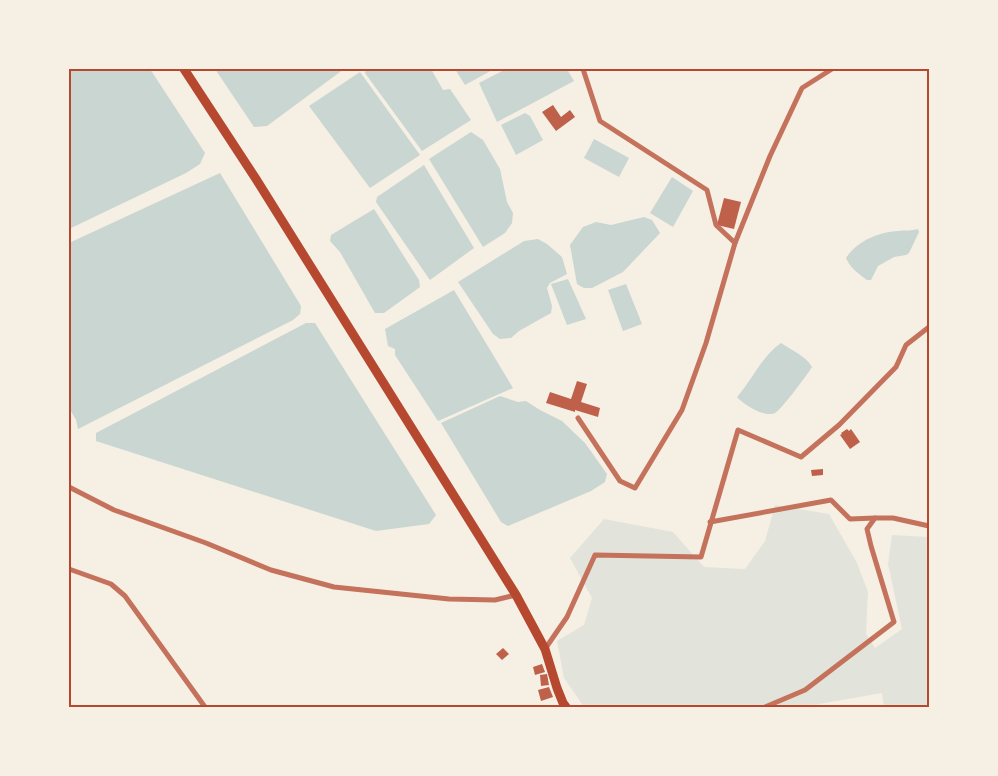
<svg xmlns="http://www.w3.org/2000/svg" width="998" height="776" font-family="'Zilla Slab',serif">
  <rect width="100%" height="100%" fill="#f6efe4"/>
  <path fill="#e2e4dc" d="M775,505L829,514L857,563L868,592L866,634L875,648L902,629L888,564L892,535L929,537V707H884L882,693L802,707H584L564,678L557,641L584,625L592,598L570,558L604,519L673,532L704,567L745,569L765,541Z"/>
  <g fill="#c9d6d2">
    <path d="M69,69H150L205,153L200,164L186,173L69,229Z"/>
    <path d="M215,69H344L267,126L254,127Z"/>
    <path d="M366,69H431L443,90L450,89L471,120L422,151L365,73Z"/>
    <path d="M455,69H494L465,85Z"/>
    <path d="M506,69H567L574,81L497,122L479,83Z"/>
    <path d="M360,72L420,155L370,188L309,106Z"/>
    <path d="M525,113L530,116L543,140L516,155L501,125Z"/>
    <path d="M471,132L483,140L500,169L507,202L513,213L512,223L505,233L483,247L429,159Z"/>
    <path d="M594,139L629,158L619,177L584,158Z"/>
    <path d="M424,165L474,248L430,280L376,202L377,197Z"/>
    <path d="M220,173L301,306L300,314L293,320L78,429L76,420L69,408V243Z"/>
    <path d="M672,177L693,191L673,227L650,213Z"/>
    <path d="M374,209L419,280L420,287L384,313H375L340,252L330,241L331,235Z"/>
    <path d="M644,217L652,220L660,233L623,272L592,288H584L577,284L570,245L583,227L596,222L611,225Z"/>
    <path d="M918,229L919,232L909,253L906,255L894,257L878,266L871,280H867C859,274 850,268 846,258C857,241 879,232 898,231C905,230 912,231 918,229Z"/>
    <path d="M538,239L547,244L562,257L567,274L550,283L547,288L552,306L551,313L519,331L511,338L500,339L493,334L458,282L524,241Z"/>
    <path d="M568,279L586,319L567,325L551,284Z"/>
    <path d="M626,284L642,324L623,331L608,290Z"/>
    <path d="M454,290L513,388L438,421L395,355V349L388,346L385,329Z"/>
    <path d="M306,323H315L436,515L429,524L376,531L96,441V433Z"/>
    <path d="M781,343C791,350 806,356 812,367C807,375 781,410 775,413C765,418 744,405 737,397C753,379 761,357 781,343Z"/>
    <path d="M500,396L518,402L526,401L540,410L562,421L585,443L607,474L605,482L591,491L508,526L501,522L441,423Z"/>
  </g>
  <g fill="#bf614a">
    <path d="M553,105L561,117L570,110L575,117L556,131L542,112Z"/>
    <path d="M724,198L741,202L734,229L717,225Z"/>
    <path d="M577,381L587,384L581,402L600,408L598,417L575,410V412L546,403L550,392L571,399Z"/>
    <path d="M847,429L849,431L851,429L860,442L850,449L840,435L842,434L841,433Z"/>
    <path d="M823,469V475L812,476L811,470Z"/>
    <path d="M503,648L509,654L502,660L496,654Z"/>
    <path d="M542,664L545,672L535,675L533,667Z"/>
    <path d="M547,674L549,685L541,686L540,675Z"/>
    <path d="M549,687L553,697L541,701L538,690Z"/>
  </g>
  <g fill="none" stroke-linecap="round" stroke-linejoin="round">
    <g stroke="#c5725c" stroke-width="5">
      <path d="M583,69L600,121L707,190L716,225L735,243"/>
      <path d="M578,418L620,481L635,488L682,410L706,343L735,243L770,156L802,88L832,69"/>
      <path d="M69,487L114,510L206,543L271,570L334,587L449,599L495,600L516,595"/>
      <path d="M710,522L831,500L850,519L875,518"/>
      <path d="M69,569L111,584L125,596L205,707"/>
      <path d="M545,649L567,617L595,555L701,557L738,430L801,457L839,425L896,367L906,345L929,327"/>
      <path d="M765,707L805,690L894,622L871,546L867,529L875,518H893L929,526"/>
    </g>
    <path stroke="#b5482f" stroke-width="9" d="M184,69L256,179L516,595L545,649L557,688L563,703L566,707"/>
  </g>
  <rect width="998" height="776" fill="none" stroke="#f6efe4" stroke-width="140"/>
  <rect x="70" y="70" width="858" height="636" fill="none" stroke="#b5482f" stroke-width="2"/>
</svg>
